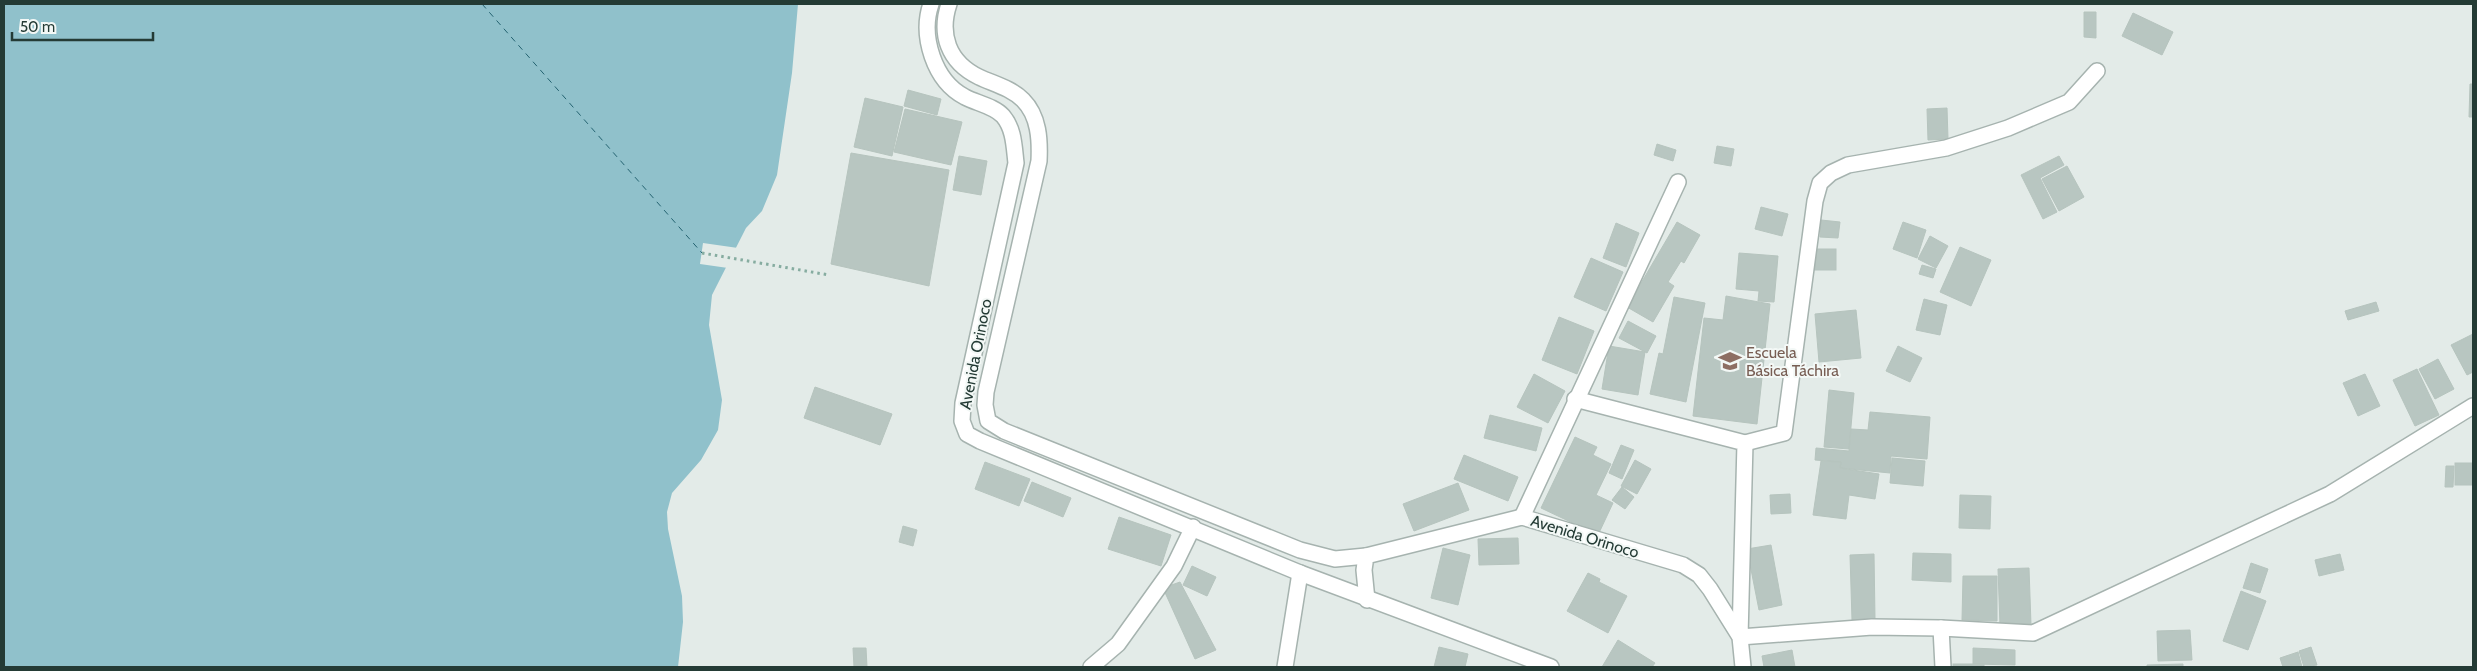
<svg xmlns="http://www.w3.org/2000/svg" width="2477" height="671" font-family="Cabin,sans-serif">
  <rect width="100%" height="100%" fill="#e3ebe8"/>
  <path fill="#90c1cb" d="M4,4H798L792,73L777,175L762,211L746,228L712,295L709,325L722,400L718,430L701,460L672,493L667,512L668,529L682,596L683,622L678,667H4Z"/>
  <path fill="#e3ebe8" d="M703,243L738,248L728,268L700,264Z"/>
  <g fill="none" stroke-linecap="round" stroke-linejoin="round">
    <path stroke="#246371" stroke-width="1" stroke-dasharray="6 5" stroke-linecap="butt" d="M482,4L702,253"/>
  </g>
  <g fill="#b8c6c1" stroke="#b6c4be">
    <path d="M2084,12H2096V38L2084,37Z"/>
    <path d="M2133,13L2173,32L2162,55L2122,36Z"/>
    <path d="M2470,84H2473V117H2469Z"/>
    <path d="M908,90L941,99L937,115L904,106Z"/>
    <path d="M865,98L903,107L892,156L854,147Z"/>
    <path d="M1947,108L1948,139L1928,140L1927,109Z"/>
    <path d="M905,109L962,122L951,165L894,152Z"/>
    <path d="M1657,144L1676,150L1673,161L1654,155Z"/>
    <path d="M1717,146L1734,149L1731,166L1714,163Z"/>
    <path d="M851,153L949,170L929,286L831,264Z"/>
    <path d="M959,156L987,161L981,195L953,190Z"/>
    <path d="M2059,156L2064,165L2040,178L2057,212L2043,219L2021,175Z"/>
    <path d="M2067,166L2084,197L2059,211L2042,179Z"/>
    <path d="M1761,207L1788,214L1782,236L1755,229Z"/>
    <path d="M1821,220L1840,222L1838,238L1820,237Z"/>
    <path d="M1677,222L1700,235L1684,263L1681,261L1668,282L1674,286L1653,322L1627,307Z"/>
    <path d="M1903,222L1926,230L1917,258L1893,249Z"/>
    <path d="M1616,223L1639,233L1626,267L1603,258Z"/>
    <path d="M1930,236L1948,246L1936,268L1918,259Z"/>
    <path d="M1960,247L1991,260L1971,306L1940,292Z"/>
    <rect x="1811" y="249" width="25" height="21"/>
    <path d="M1739,253L1778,256L1774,302L1758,301L1759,291L1736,289Z"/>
    <path d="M1591,258L1623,272L1606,311L1574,297Z"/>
    <path d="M1922,265L1936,269L1933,278L1919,274Z"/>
    <path d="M1726,296L1770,304L1757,424L1693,416L1704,318L1723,320Z"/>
    <path d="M1674,297L1705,303L1686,402L1650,394L1659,353L1663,354Z"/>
    <path d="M1924,299L1947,305L1940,335L1916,330Z"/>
    <path d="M2376,302L2379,311L2348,320L2345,311Z"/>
    <path d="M1856,310L1861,358L1819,362L1815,314Z"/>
    <path d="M1559,317L1594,331L1577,374L1542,360Z"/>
    <path d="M1628,321L1656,336L1647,353L1619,338Z"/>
    <path d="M2473,334V372L2467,375L2451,345Z"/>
    <path d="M1609,346L1645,352L1638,395L1602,389Z"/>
    <path d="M1898,346L1922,358L1910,382L1886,371Z"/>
    <path d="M2438,359L2454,389L2435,399L2419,369Z"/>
    <path d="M2417,369L2439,415L2415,426L2393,380Z"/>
    <path d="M1534,374L1565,391L1548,423L1517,407Z"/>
    <path d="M2365,374L2380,406L2358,416L2343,383Z"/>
    <path d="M815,387L892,414L880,445L804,418Z"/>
    <path d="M1829,390L1854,393L1849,449L1824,447Z"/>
    <path d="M1870,412L1930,417L1927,459L1891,456L1890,473L1840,468L1841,462L1815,460L1816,448L1849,451L1851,429L1868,430Z"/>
    <path d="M1490,415L1542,428L1536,451L1484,438Z"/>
    <path d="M1575,437L1597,447L1593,455L1611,464L1596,495L1613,503L1598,535L1541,508Z"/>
    <path d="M1621,445L1634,450L1622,479L1609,473Z"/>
    <path d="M1464,455L1518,477L1508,501L1454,479Z"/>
    <path d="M1892,458L1925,461L1923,486L1890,483Z"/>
    <path d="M1635,460L1651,469L1637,494L1621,486Z"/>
    <path d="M1821,461L1841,462L1840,468L1879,474L1875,499L1849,495L1846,519L1813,515Z"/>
    <path d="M985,462L1030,479L1019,506L975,489Z"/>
    <rect x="2455" y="463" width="17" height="22"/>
    <path d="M2446,466H2454L2453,487H2445Z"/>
    <path d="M1032,482L1071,498L1063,517L1024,501Z"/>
    <path d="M1458,483L1469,510L1414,531L1403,504Z"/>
    <path d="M1622,487L1634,497L1625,509L1612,500Z"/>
    <path d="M1790,494L1791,513L1771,514L1770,495Z"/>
    <path d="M1960,495L1991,496L1990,529L1959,528Z"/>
    <path d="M1119,517L1171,535L1161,566L1108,549Z"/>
    <path d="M903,526L917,530L913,546L899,542Z"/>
    <path d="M1518,538L1519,564L1479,565L1478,539Z"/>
    <path d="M1771,545L1782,605L1759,610L1747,549Z"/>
    <path d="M1443,548L1470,555L1458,605L1431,598Z"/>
    <path d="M1913,553L1951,554V582L1912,580Z"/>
    <path d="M1874,554L1875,619L1852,620L1850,555Z"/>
    <path d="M2340,554L2344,570L2319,576L2315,560Z"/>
    <path d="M2251,563L2268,569L2260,593L2243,588Z"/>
    <path d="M1192,566L1216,577L1207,596L1183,585Z"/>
    <path d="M2029,568L2031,625L2000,626L1998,569Z"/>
    <path d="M1588,573L1600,579L1599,582L1627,596L1608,633L1567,611Z"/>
    <path d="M1963,576H1997V621L1962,620Z"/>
    <path d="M1180,582L1216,650L1195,659L1163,588Z"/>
    <path d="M2241,591L2266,601L2248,650L2223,641Z"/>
    <path d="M2190,630L2192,660L2158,661L2157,631Z"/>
    <path d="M1618,640L1655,663L1652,667H1602Z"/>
    <path d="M1439,647L1468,654L1465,667H1434Z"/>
    <path d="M2311,647L2317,665L2304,667L2299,651Z"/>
    <path d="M853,648H866L867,667H854Z"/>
    <path d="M1973,648L2015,650V665L1973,664Z"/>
    <path d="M1792,650L1795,667H1764L1762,656Z"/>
    <path d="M2298,652L2302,667H2283L2280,658Z"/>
    <rect x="1953" y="664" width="31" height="3"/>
    <path d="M2183,664V667H2147V665Z"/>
  </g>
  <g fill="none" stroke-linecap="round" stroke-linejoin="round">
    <defs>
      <g id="minor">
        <path d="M931,4C920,36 934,81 965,97C976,103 994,106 1003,116C1014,129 1014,146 1016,163L963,403L962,421L967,434L980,441L1300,573L1551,667"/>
        <path d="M949,4C939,34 948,62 979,77C994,84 1011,88 1023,100C1039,116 1040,140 1039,161L986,392L985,405L988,421L1004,431L1300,550L1335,559L1366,556"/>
        <path d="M1575,399L1745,443L1740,637L1872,627L1941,628L2033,633L2330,494L2473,406"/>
        <path d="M1745,443L1784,433L1815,201L1820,183L1831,173L1848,165L1946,148L2008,128L2069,102L2097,71"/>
        <path d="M1522,517L1678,182"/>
        <path d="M1367,600L1364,570L1366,556L1522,517L1683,565L1699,575L1710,589L1740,637L1743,667"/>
        <path d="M1941,628L1943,667"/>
        <path d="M1091,667L1118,644L1174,566L1193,527"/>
        <path d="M1285,667L1300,573"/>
      </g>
    </defs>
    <use href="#minor" stroke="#a6b3af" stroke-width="18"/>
    <path stroke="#86aca0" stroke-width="3" stroke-dasharray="2.5 4" stroke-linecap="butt" d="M702,253L829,275"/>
    <use href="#minor" stroke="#fff" stroke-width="15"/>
  </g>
  <defs>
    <symbol id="school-bare" viewBox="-9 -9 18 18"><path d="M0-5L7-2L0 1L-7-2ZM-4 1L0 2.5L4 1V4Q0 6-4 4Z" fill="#8d6e63" stroke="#f3f8f6" stroke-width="2.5" paint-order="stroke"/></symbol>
  </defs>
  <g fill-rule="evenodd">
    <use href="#school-bare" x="1714" y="345" width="32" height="32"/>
  </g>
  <g text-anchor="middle" stroke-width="4" stroke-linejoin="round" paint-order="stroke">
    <g font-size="16" fill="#785e54" stroke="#f3f8f6" text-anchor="start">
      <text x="1746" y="358">Escuela<tspan x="1746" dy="18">Básica Táchira</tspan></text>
    </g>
    <g font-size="16" fill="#243b35" stroke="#f3f8f6">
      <text transform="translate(975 354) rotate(-79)" y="6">Avenida Orinoco</text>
      <text transform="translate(1585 536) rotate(17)" y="6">Avenida Orinoco</text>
    </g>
  </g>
  <rect width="2477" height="671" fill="none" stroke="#243b35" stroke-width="10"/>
  <path d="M12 32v8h141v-8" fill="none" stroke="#243b35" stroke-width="2.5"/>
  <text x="20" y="32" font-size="15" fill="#243b35" stroke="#f3f8f6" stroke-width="4" paint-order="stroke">50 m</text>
</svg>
